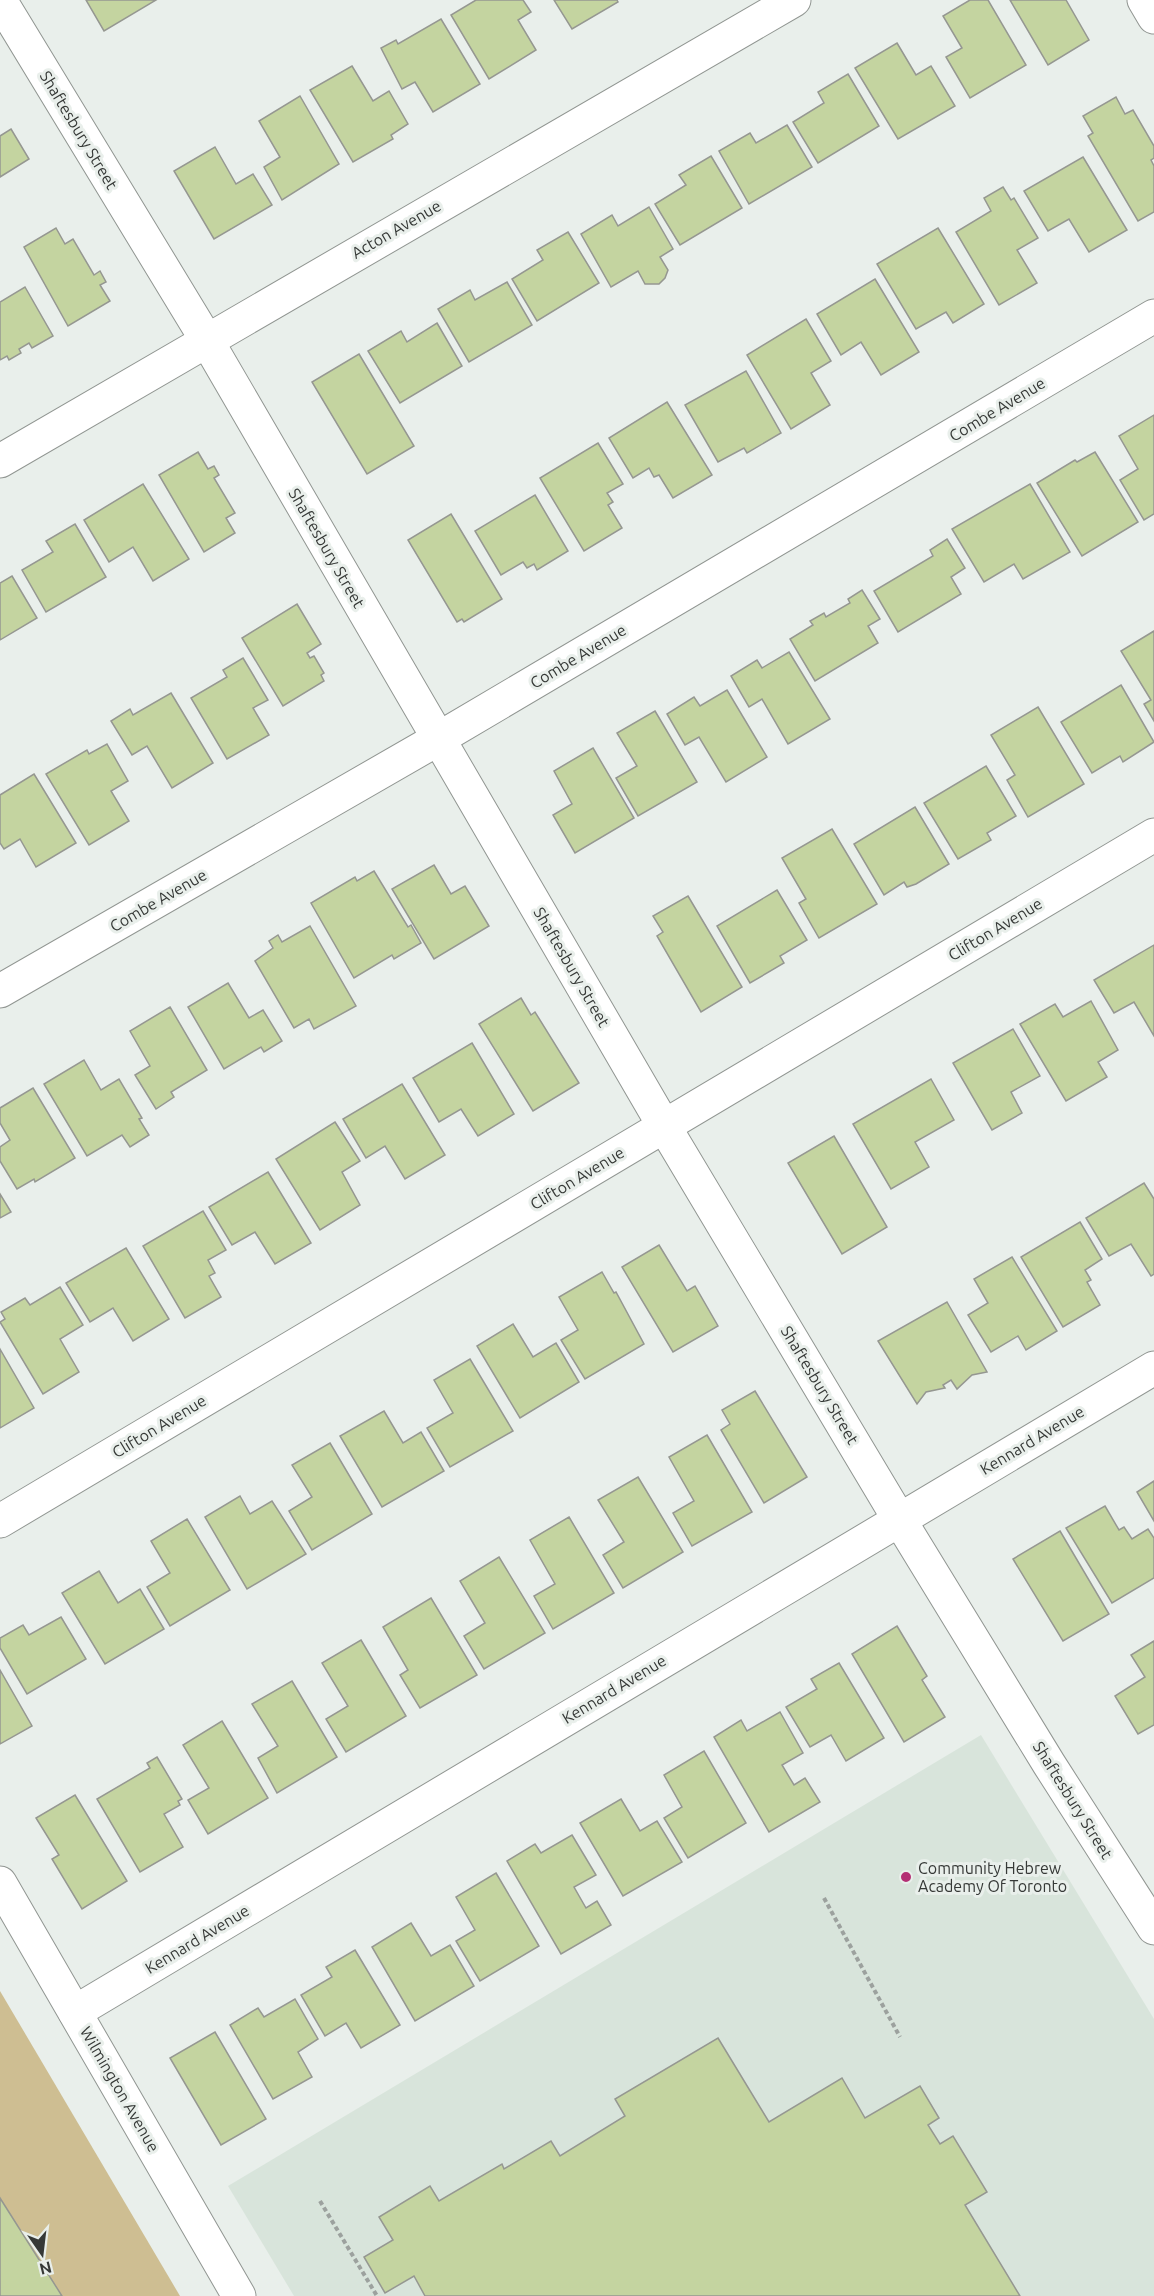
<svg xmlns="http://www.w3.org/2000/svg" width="1154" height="2296" font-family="Ubuntu,sans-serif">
  <rect width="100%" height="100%" fill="#e9efeb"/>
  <path fill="#d8e4db" d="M981,1735L1154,2019V2296H294L228,2186Z"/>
  <path fill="#cebe92" d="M0,1991L180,2296H0Z"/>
  <g fill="#c4d4a0" stroke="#959791" stroke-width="1.5">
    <path d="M86,0H156L104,31Z"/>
    <path d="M476,0H523L531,12L518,20L536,50L489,79L451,15Z"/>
    <path d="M554,0H617L618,2L572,29Z"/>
    <path d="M970,0H988L1026,65L970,98L946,57L962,48L943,16Z"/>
    <path d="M1010,0H1066L1089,40L1048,65Z"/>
    <path d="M441,19L480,84L433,112L415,82L402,89L381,48L396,40L398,44Z"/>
    <path d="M897,43L916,75L931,66L955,106L898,139L855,68Z"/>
    <path d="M352,66L373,101L389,91L408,124L391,135L393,139L353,162L310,90Z"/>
    <path d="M848,74L879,126L818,163L793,122L824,103L818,92Z"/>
    <path d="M300,96L339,164L282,200L264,167L280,157L259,121Z"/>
    <path d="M1116,97L1125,114L1133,110L1154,146V158L1151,160L1154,166V212L1138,221L1088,136L1093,133L1083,116Z"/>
    <path d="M787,125L812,167L749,204L719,151L750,133L756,143Z"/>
    <path d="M11,129L29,159L0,177V136Z"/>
    <path d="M215,147L236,184L253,174L272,205L214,239L174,171Z"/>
    <path d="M711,156L742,208L680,245L655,204L686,185L679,175Z"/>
    <path d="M1083,157L1127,230L1089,252L1069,219L1048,231L1024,191Z"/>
    <path d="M1003,187L1011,200L1014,198L1038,238L1017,250L1037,283L999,305L956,232L991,211L984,198Z"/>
    <path d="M649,207L673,249L660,257L668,270L665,278L659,284H645L638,271L611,287L581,234L612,215L618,226Z"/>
    <path d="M56,228L65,244L73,239L94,275L100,271L106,282L100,285L110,301L68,326L24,247Z"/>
    <path d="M938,228L984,304L953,323L946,312L916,329L877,264Z"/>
    <path d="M568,232L599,283L537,321L512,279L543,260L537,250Z"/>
    <path d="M875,279L919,352L881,375L861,342L841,355L817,314Z"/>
    <path d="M507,282L532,325L469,362L438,309L470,290L475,300Z"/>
    <path d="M25,287L53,336L32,348L29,343L19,349L21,353L9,360L7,356L0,360V302Z"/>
    <path d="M806,319L831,361L811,373L830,405L791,429L747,355Z"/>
    <path d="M437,323L462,366L400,403L368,351L401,331L407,342Z"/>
    <path d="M359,354L414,446L367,474L312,382Z"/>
    <path d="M746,371L781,433L747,453L744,448L718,462L685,405Z"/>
    <path d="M667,402L712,475L673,498L659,475L654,477L649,468L633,478L609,438Z"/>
    <path d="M1154,415V514L1144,520L1120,480L1138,469L1119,436Z"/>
    <path d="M598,443L623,484L607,493L613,502L608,505L622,528L584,551L540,478Z"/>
    <path d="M198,452L208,469L214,466L219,475L214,478L235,513L226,518L235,533L204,552L159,475Z"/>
    <path d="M1095,452L1138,522L1082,556L1037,483L1075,460L1077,462Z"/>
    <path d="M143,484L189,559L153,581L133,547L109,562L84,520Z"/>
    <path d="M1030,484L1070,552L1023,579L1014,564L984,582L952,529Z"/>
    <path d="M535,495L568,551L537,570L534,564L527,568L523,562L501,575L475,531Z"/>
    <path d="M451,514L502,599L464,622L462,619L457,622L408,540Z"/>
    <path d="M75,524L106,577L46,612L22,570L53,552L46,541Z"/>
    <path d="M947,539L965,568L951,577L961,594L898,632L874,591L933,556L930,550Z"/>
    <path d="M12,576L37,618L0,640V583Z"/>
    <path d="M862,590L880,619L868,626L878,643L815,681L790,639L813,625L810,621L824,613L826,617L850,603L848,599Z"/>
    <path d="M297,604L321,644L307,653L310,658L314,656L324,673L321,675L324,681L283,706L242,638Z"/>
    <path d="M1154,631V721L1144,704L1151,700L1121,651Z"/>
    <path d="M789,652L830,719L788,744L762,699L749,707L731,676L757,660L762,668Z"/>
    <path d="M243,658L268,700L253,708L269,735L227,759L191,698L227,677L223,670Z"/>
    <path d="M1121,685L1154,742L1123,762L1120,756L1092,773L1061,722Z"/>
    <path d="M727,690L767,757L726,782L699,737L685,745L667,714L694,697L700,706Z"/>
    <path d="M171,693L213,763L172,788L147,746L132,755L111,721L130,709L133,715Z"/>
    <path d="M1038,707L1084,784L1028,817L1007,780L1015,775L991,735Z"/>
    <path d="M655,711L697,782L638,816L616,778L637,766L617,733Z"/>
    <path d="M107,744L128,781L111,791L129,821L89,845L46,774L87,750L89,754Z"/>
    <path d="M593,748L634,818L575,853L553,815L572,804L554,771Z"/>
    <path d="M986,766L1016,816L987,833L991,840L958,859L924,803Z"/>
    <path d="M34,774L76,843L36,867L20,839L4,849L0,843V795Z"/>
    <path d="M915,807L949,864L916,884L907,887L904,882L884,895L854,844Z"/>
    <path d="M832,829L877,904L819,938L799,903L806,899L782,858Z"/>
    <path d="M434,865L451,894L465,886L489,926L434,959L392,889Z"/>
    <path d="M374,871L408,927L411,925L421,943L394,959L392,955L354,978L311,903L355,877L357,881Z"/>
    <path d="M777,890L807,940L780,956L784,963L750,983L717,926Z"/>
    <path d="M688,896L742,987L701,1012L657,936L663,932L653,916Z"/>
    <path d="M310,926L356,1006L314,1029L309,1019L294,1028L255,961L273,948L269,941L278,935L282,942Z"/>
    <path d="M1154,945V1036L1134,1002L1114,1013L1094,980Z"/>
    <path d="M228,983L249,1018L263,1010L282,1041L264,1052L261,1047L224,1069L188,1007Z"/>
    <path d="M521,998L531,1015L535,1012L579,1083L533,1111L479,1024Z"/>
    <path d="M1091,1001L1118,1050L1098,1062L1107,1077L1066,1101L1020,1024L1055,1004L1063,1017Z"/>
    <path d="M170,1007L207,1070L171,1092L174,1097L156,1109L135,1075L150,1066L130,1031Z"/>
    <path d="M1013,1029L1040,1076L1011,1092L1022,1113L992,1130L953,1063Z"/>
    <path d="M472,1043L514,1114L478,1136L461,1109L439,1122L413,1078Z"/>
    <path d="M84,1060L101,1090L119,1079L142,1118L139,1119L149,1135L130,1147L122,1135L87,1156L44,1084Z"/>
    <path d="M931,1079L954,1120L915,1142L929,1167L891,1189L853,1124Z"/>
    <path d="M402,1084L445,1155L405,1179L385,1146L366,1158L343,1119Z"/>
    <path d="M33,1088L75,1158L35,1182L34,1179L17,1189L0,1161V1147L10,1140L0,1123V1108Z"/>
    <path d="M335,1122L360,1161L342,1172L360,1205L320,1230L276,1159Z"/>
    <path d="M834,1136L887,1227L842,1254L788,1163Z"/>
    <path d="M268,1172L311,1243L275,1264L255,1232L232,1245L209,1207Z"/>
    <path d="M1144,1183L1154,1199V1274L1151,1276L1131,1244L1109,1256L1086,1218Z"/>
    <path d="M0,1194L11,1212L0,1218Z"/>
    <path d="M203,1211L226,1250L208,1260L215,1273L209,1276L221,1297L185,1318L143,1246Z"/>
    <path d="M1080,1222L1102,1259L1085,1270L1091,1280L1087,1282L1100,1305L1063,1327L1021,1257Z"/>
    <path d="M659,1245L687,1291L695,1286L718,1326L673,1352L622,1267Z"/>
    <path d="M126,1248L169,1319L133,1341L113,1308L90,1322L66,1283Z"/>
    <path d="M1012,1257L1057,1331L1026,1350L1018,1336L991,1352L968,1315L988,1303L974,1279Z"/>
    <path d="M602,1272L614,1293L616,1292L644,1344L585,1379L561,1340L578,1330L559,1297Z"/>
    <path d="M60,1287L83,1325L60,1339L79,1372L43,1394L0,1322L5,1319L1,1312L25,1298L30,1305Z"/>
    <path d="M947,1302L987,1372L972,1375L957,1389L951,1380L943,1385L945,1388L926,1392L917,1404L878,1341Z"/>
    <path d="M513,1324L533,1357L556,1343L579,1382L520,1418L477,1346Z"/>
    <path d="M0,1349L34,1408L0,1428Z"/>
    <path d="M470,1359L513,1431L450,1467L427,1428L453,1413L434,1380Z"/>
    <path d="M755,1391L807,1477L764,1503L721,1430L730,1424L722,1410Z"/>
    <path d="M384,1411L403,1443L421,1432L444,1471L382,1507L340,1436Z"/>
    <path d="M707,1435L752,1512L692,1546L673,1513L694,1501L669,1457Z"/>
    <path d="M330,1443L372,1514L312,1550L289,1511L312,1497L292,1465Z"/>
    <path d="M638,1477L683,1552L623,1588L603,1555L624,1542L598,1500Z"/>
    <path d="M1154,1481V1521L1137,1492Z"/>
    <path d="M240,1496L250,1514L272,1501L306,1554L247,1589L205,1517Z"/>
    <path d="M1105,1506L1119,1530L1124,1527L1132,1539L1148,1529L1154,1538V1578L1112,1603L1066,1528Z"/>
    <path d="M569,1517L614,1593L553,1629L534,1596L555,1584L530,1540Z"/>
    <path d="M187,1519L230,1590L170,1626L147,1587L170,1573L151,1541Z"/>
    <path d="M1060,1531L1109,1614L1063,1641L1013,1559Z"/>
    <path d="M499,1557L545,1633L484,1669L464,1636L485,1623L460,1581Z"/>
    <path d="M99,1571L118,1603L140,1589L164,1629L105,1664L62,1593Z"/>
    <path d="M431,1598L477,1675L420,1708L400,1675L408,1670L383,1627Z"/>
    <path d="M61,1617L86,1659L27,1694L0,1648V1638L23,1625L29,1635Z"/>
    <path d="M897,1626L927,1676L922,1680L945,1717L904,1742L852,1654Z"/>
    <path d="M361,1640L406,1716L346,1752L326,1719L348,1706L322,1663Z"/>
    <path d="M1154,1641V1725L1138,1734L1115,1696L1145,1677L1131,1655Z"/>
    <path d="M839,1663L884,1738L846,1761L831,1735L810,1747L786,1707L817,1689L811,1679Z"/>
    <path d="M0,1670L32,1726L0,1744Z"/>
    <path d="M292,1681L337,1757L277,1793L258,1758L278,1746L252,1704Z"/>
    <path d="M780,1712L803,1753L782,1765L794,1785L805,1778L820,1802L769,1832L714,1737L741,1720L747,1731Z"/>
    <path d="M222,1721L268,1798L208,1834L188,1800L209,1788L183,1745Z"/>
    <path d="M704,1751L746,1823L688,1858L664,1818L682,1807L664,1775Z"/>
    <path d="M157,1757L182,1799L178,1801L180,1805L164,1814L183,1847L140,1872L97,1799L150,1768L147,1763Z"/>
    <path d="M75,1795L127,1881L82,1909L52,1859L59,1855L36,1818Z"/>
    <path d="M621,1799L640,1831L657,1821L682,1862L623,1896L580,1823Z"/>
    <path d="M572,1835L596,1875L574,1887L586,1908L597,1901L611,1925L561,1954L507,1861L535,1844L541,1853Z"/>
    <path d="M496,1873L539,1946L480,1981L456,1941L475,1930L456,1897Z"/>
    <path d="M411,1923L431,1956L450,1945L474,1986L415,2021L372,1947Z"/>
    <path d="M355,1950L400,2025L361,2048L346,2023L325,2036L301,1995L332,1977L326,1967Z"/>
    <path d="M295,1999L318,2039L298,2052L312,2077L273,2099L230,2025L258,2008L264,2017Z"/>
    <path d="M215,2032L266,2119L221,2145L170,2058Z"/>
    <path d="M718,2038L769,2122L842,2078L865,2118L920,2086L939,2118L928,2125L940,2144L953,2136L987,2192L965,2205L1020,2296H425L414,2276L385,2293L364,2257L393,2240L379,2217L430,2186L439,2201L502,2164L504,2169L551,2141L560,2156L625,2116L615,2099Z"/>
    <path d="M0,2198L62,2296H0Z"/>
  </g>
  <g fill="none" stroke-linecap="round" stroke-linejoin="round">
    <defs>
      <g id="street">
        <path d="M0,0L206,339L664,1126L899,1519L1049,1764L1154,1928"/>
        <path d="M1144,0L1154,17"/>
        <path d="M0,461L794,0"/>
        <path d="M0,991L438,739L1154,316"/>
        <path d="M0,1521L1154,835"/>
        <path d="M0,1883L239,2296"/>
        <path d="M75,2012L1154,1368"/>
      </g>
    </defs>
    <use href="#street" stroke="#919692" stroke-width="35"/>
    <g stroke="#9ca19e" stroke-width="4" stroke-dasharray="4.5 3" stroke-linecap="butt">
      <path d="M824,1898L900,2037"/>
      <path d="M320,2201L377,2296"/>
    </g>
    <use href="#street" stroke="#fff" stroke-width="33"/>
  </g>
  <circle fill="#b42f74" stroke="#e9efeb" stroke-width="2" cx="906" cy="1877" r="6"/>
  <g text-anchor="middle" stroke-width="6" stroke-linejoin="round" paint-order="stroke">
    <g font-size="16" fill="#363937" stroke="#e9efeb">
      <text transform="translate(79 130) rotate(59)" y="6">Shaftesbury Street</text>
      <text transform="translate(396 229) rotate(-30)" y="6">Acton Avenue</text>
      <text transform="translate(997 409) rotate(-31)" y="6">Combe Avenue</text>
      <text transform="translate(327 548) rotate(60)" y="6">Shaftesbury Street</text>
      <text transform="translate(578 656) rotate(-31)" y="6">Combe Avenue</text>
      <text transform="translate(158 900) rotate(-30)" y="6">Combe Avenue</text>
      <text transform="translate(995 929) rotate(-31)" y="6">Clifton Avenue</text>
      <text transform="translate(572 967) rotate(60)" y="6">Shaftesbury Street</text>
      <text transform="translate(577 1178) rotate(-31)" y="6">Clifton Avenue</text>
      <text transform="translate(820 1385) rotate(59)" y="6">Shaftesbury Street</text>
      <text transform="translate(159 1426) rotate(-31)" y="6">Clifton Avenue</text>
      <text transform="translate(1032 1440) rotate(-31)" y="6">Kennard Avenue</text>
      <text transform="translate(614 1689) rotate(-31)" y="6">Kennard Avenue</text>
      <text transform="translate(1073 1800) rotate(58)" y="6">Shaftesbury Street</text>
      <text transform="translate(197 1939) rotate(-31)" y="6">Kennard Avenue</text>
      <text transform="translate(120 2089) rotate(60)" y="6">Wilmington Avenue</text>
    </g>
    <g font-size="16" fill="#363937" stroke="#e9efeb" text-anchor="start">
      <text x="918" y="1874">Community Hebrew<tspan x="918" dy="18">Academy Of Toronto</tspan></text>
    </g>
  </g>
  <g transform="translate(42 2254) rotate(166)" stroke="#e9efeb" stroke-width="4.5" paint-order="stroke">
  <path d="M0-4.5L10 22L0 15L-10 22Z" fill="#363937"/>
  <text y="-9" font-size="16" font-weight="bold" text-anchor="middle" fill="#363937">N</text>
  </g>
</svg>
